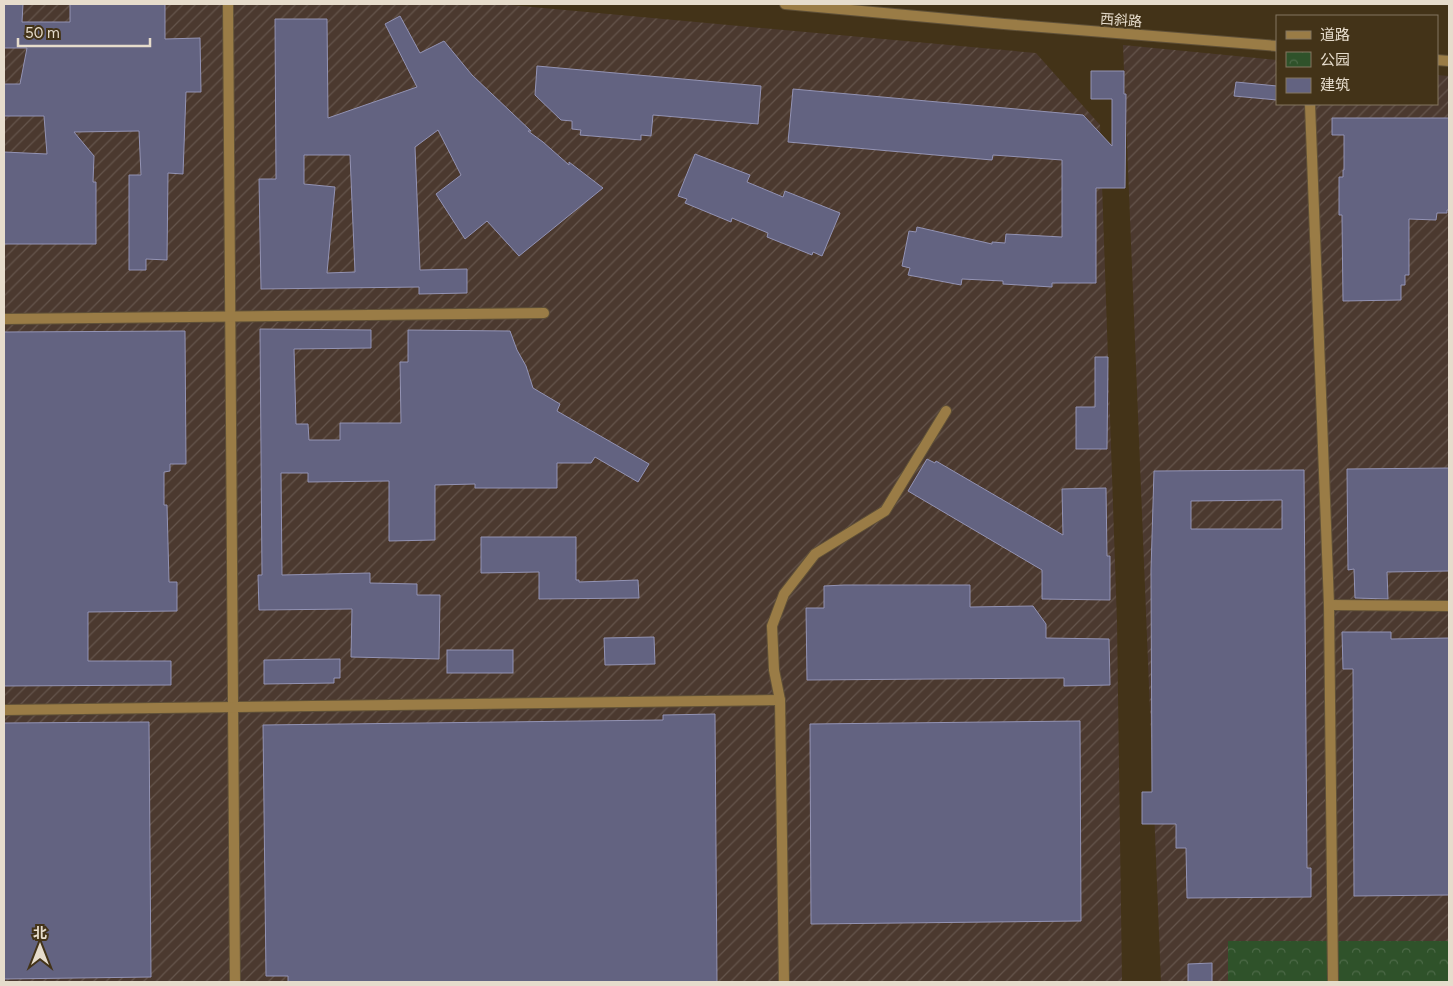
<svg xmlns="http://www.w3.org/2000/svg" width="1453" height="986" font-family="Figtree,'Noto Sans SC',sans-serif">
  <defs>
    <pattern id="industrial-furrows" width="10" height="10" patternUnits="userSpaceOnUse" patternTransform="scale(1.25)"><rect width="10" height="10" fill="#4b392f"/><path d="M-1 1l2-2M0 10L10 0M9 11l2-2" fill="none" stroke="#65554c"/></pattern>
    <pattern id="park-crowns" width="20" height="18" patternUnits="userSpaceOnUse" patternTransform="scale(1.25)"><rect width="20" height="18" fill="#2f522a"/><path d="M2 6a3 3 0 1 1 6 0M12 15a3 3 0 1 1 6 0" fill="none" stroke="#4d6a48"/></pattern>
  </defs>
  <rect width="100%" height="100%" fill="#433318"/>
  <g fill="url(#industrial-furrows)">
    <path d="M4,4H499L1036,53L1100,125L1117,622L1122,982H4Z"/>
    <path d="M1123,45L1277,60V104H1437V75L1449,76V982H1161Z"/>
  </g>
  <rect fill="url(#park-crowns)" x="1228" y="941" width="221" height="41"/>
  <g fill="#636381" stroke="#9393b4" fill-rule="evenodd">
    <path d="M4,4H23L22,22H70V4H165V39L200,38L201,92H186L183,174L168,173L167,260L146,259V270H129V175H141L139,131L74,132L94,156L93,182H96V244H4V152L47,154L44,116H4V84H20L27,48H4Z"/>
    <path d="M400,16L420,53L444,41L472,75L531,131H528L543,142L569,165V162L603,188L519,256L487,221L465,239L436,194L461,175L438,130L415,147L420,270L467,269V293L419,294V287L261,289L259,179H276L275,19H327L328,118L417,87L385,24ZM304,155H350L355,272L327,273L335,187L304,184Z"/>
    <path d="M537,66L761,86L758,124L653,115L651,136L641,135V140L580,135L581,130L572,129V121L561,120L535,95Z"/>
    <path d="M1091,71H1124V94H1126L1125,188H1096V283H1052V287L1003,284V281L962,279L961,285L908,275L910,268L902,266L909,231L916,232L917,227L992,244V242L1005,243L1006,234L1062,237V160L993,155L992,160L788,142L793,89L1083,115L1112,146V99H1091Z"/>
    <path d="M1236,82L1277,86V100L1234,96Z"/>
    <path d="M1332,118H1449V210H1447V213H1437L1436,220L1409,219V275H1405V285H1401V300L1343,301L1342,217V215H1339V177H1343V170H1344V135H1332Z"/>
    <path d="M695,154L750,175L747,182L783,197L785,191L840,213L822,256L813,252L812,255L767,237L768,233L732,218L731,222L685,203L687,199L678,196Z"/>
    <path d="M260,329L371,330V348L294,349L296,424H308L309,440H340V423H401L400,362H408V330L510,331L517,350L526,366L533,388L560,404L557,411L649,464L638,482L595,457L591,463H557V488H475V484L435,485V540L389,541V481L308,482V473H281L282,575L370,573V583L417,584V595H440L439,659L351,657L352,609L259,610L258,575H262Z"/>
    <path d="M185,331L186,464H170V471L164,472V505H167L169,582H177V611L88,612V661H171V685L4,686V332Z"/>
    <path d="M1095,357H1108L1107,449H1076V407H1095Z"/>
    <path d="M927,459L935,463L936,461L1063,535L1062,489L1106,488L1107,556H1110V600L1042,599V570L908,491Z"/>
    <path d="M1449,468V571L1387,572L1388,599L1355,598L1354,569L1348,570L1347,469Z"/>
    <path d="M1304,470L1307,868H1311V897L1187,898L1186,848H1176V824H1142V792H1152L1151,570L1154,471ZM1282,500V529H1191V501Z"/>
    <path d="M481,537H576V580H579V582L638,580L639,598L539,599V572L481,573Z"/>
    <path d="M844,585H970V607L1033,606L1046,624V638L1109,639L1110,685L1064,686V678L807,680L806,608H824V586Z"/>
    <path d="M1342,632H1391V639L1449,638V895L1354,896L1353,669H1343Z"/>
    <path d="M654,637L655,664L605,665L604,638Z"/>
    <rect x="447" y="650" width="66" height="23"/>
    <path d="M340,659V678H334V683L264,684V660Z"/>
    <path d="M715,714L717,982H288V976H266L263,725L663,720V715Z"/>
    <path d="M1080,721L1081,921L811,924L810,724Z"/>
    <path d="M149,722L151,977L4,979V723Z"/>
    <path d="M1212,963V982H1188V964Z"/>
  </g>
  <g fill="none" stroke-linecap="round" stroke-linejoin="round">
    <defs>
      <g id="minor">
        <path d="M228,4L235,982"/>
        <path d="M1310,104L1329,605L1333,982"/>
        <path d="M4,319L544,313"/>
        <path d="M1329,605L1449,606"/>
        <path d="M4,710L780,700"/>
        <path d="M784,982L780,700L774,670L772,626L784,594L815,554L885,511L946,411"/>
      </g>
      <g id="tertiary">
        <path d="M785,4L1004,24L1277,46"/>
        <path d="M1437,60L1449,61"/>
      </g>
    </defs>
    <use href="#minor" stroke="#605138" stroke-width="12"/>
    <use href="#tertiary" stroke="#605138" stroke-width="12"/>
    <use href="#minor" stroke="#9a7c46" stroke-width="10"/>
    <use href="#tertiary" stroke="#9a7c46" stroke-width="10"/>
  </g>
  <g text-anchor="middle" stroke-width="4" stroke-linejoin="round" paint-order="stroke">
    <g font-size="14" fill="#e6dccc" stroke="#433318">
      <text transform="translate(1121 20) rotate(4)" y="5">西斜路</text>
    </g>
  </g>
  <rect width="1453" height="986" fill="none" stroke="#e6dccc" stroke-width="10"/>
  <rect x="1276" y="15" width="162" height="90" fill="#433318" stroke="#847760"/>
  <rect x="1286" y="31" width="25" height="8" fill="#9a7c46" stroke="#847760"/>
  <text x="1320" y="40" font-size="15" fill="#e6dccc">道路</text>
  <rect x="1286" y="52" width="25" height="15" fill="url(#park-crowns)" stroke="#847760"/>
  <text x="1320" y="65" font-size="15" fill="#e6dccc">公园</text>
  <rect x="1286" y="78" width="25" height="15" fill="#636381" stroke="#847760"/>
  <text x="1320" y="90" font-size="15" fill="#e6dccc">建筑</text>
  <g transform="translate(40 946)" stroke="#433318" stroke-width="4" paint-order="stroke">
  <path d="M0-4L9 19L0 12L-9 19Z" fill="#e6dccc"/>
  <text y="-8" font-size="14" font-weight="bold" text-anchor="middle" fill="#e6dccc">北</text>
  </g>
  <path d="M18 38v8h132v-8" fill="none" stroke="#e6dccc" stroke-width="2.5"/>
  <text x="25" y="38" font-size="15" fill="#e6dccc" stroke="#433318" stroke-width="4" paint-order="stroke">50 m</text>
</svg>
